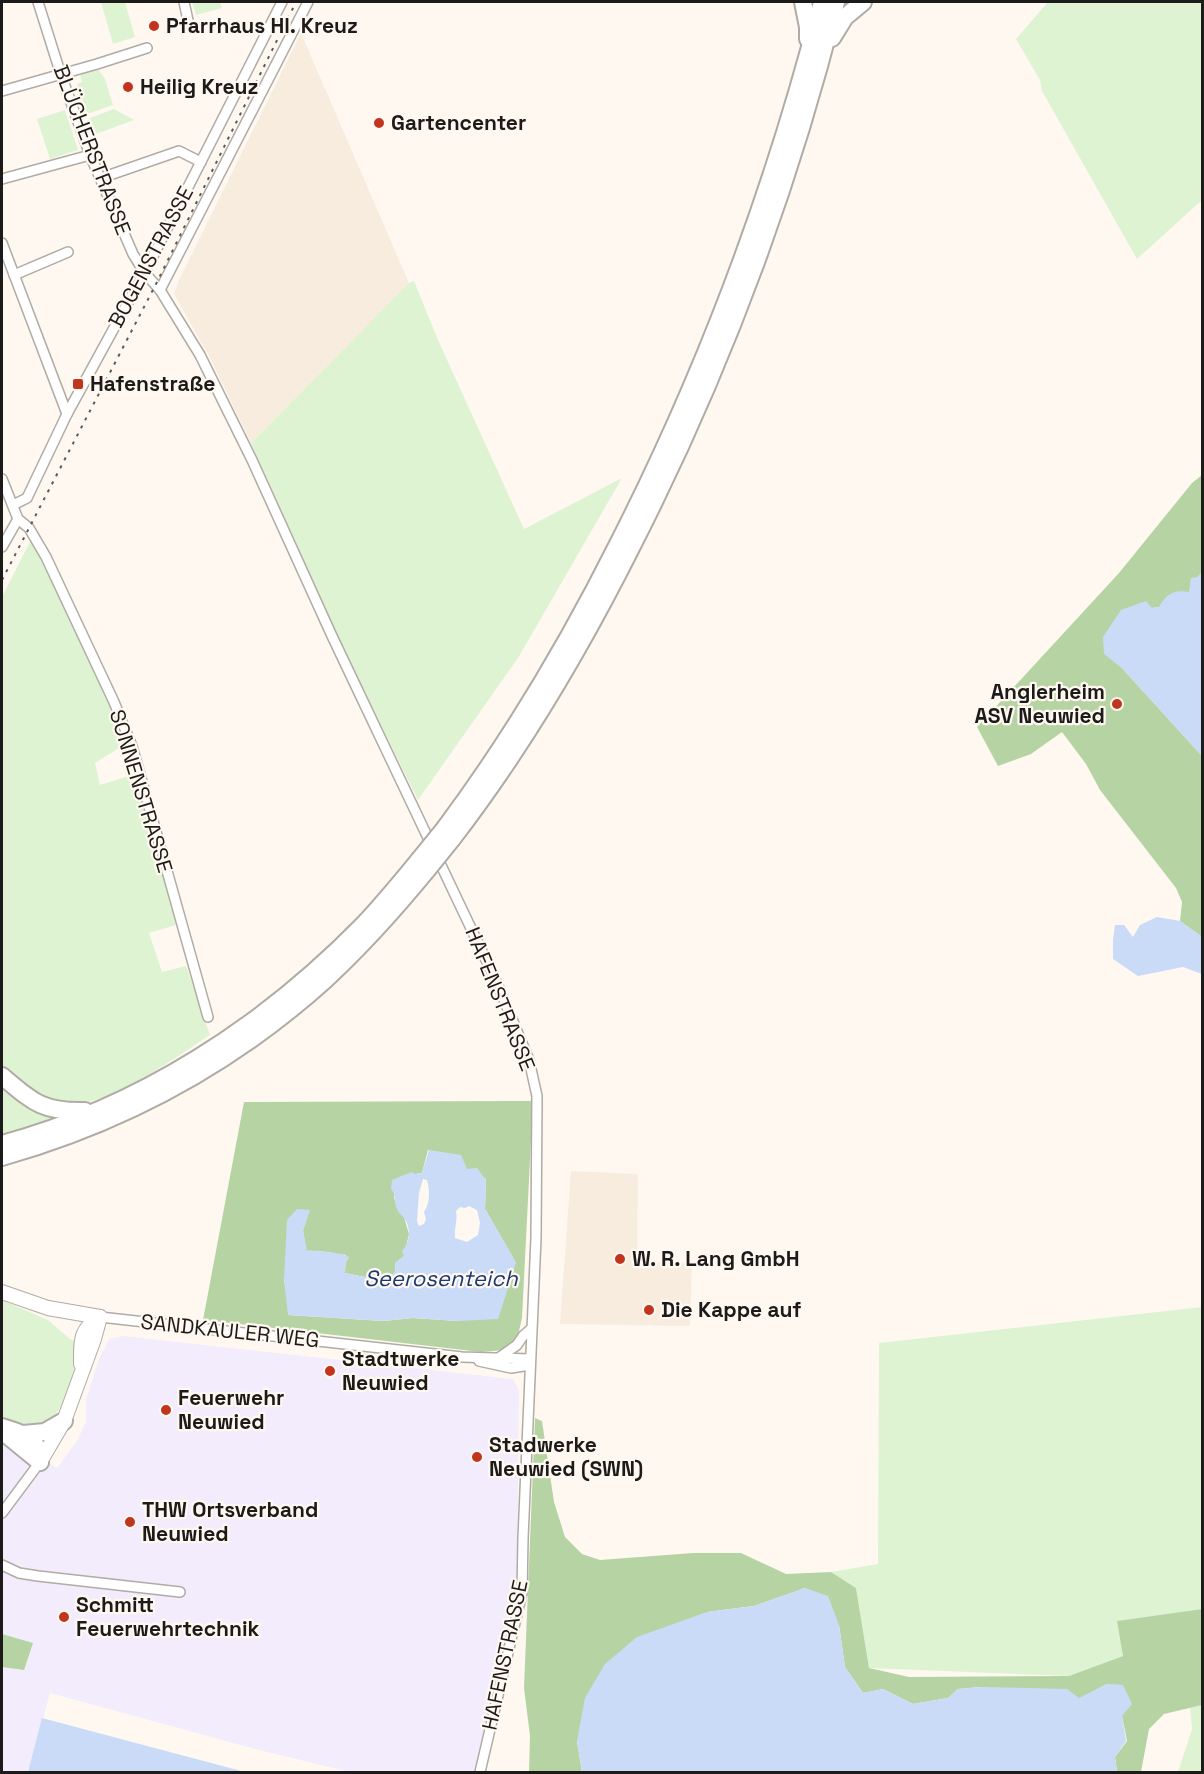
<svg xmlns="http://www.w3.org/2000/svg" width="1204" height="1774" font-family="'Space Grotesk',sans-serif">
  <rect width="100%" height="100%" fill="#fff8f1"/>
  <path fill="#f2ecfd" d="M123,1336L513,1379L519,1390L517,1593L505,1652L475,1772H350L255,1749L50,1693L28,1772H2V1436L57,1468L77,1441L86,1422V1399L99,1359L109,1339Z"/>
  <g fill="#f8ecdf">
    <path d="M301,33L409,283L251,443L210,358L174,294L179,280Z"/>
    <path d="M571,1171L638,1174L637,1262L692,1263L690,1326L560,1324Z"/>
  </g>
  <g fill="#def3d2">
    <path d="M101,2H125L135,37L113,44Z"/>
    <path d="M192,2H220L222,8L196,15Z"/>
    <path d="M1048,2H1202V200L1137,259L1042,91L1040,80L1016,39Z"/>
    <path d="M98,69L105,79L113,105L87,114L77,84L82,82L80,75Z"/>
    <path d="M114,109L134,120L96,134L90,118Z"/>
    <path d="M65,110L78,150L50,159L37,119Z"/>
    <path d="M414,281L438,340L524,529L622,478L518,658L418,800L349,660L251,443L409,283Z"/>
    <path d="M32,538L127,743L95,763L100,785L138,773L176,925L149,933L162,972L186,966L210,1035C171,1060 108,1108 61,1105C42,1104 16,1081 2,1070V597Z"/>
    <path d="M2,1081L66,1115L2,1135Z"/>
    <path d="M2,1300L48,1320L70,1339L76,1341C78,1371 67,1410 41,1429L2,1422Z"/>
    <path d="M1202,1307V1609L1118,1621L1123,1656L1069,1676L869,1668L856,1588L831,1572L878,1564L879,1343Z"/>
    <path d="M1202,1705V1772H1178L1192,1729L1190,1708Z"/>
  </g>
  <g fill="#b6d4a3" fill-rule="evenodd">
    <path d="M1202,475V572L1189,592L1160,607L1152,608L1105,654L1121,667L1202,756V937L1180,921L1182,902L1176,888L1100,790L1086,764L1062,732L1031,754L998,766L977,727L1119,573L1192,483Z"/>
    <path d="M533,1101L522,1318L515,1349L481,1352L203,1320L244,1102ZM428,1150L486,1179L485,1209L516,1263L458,1321L413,1318L383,1321L289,1315L284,1279L310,1210L303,1230L306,1251C320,1250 332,1254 346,1255L345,1273C354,1275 389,1283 394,1273C396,1270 395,1267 395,1263L404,1256L409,1234L404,1217L394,1198L397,1180L401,1176L422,1173Z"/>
    <path d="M535,1418L542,1421L554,1502L565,1537L582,1554L600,1560L693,1553H741L786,1574L831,1572L856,1588L869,1668L909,1677L1069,1676L1123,1656L1117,1621L1202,1609V1705L1164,1714L1149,1729L1141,1772H1117L1115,1757L1127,1741L1122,1716L1107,1684L1079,1699L981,1687L958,1689L948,1698L913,1704L883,1689L863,1693L845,1667L839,1625L805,1588L754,1606L707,1612L577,1741L582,1772H526L529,1771L530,1736L524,1688Z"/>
    <path d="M2,1634L33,1643L24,1670L2,1667Z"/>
  </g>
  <g fill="#cadbf8" fill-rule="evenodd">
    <path d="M1202,572V756L1121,667L1104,654L1103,637L1121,610L1146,601L1152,608L1159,607C1166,594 1174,589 1189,592L1191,578L1197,577Z"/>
    <path d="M1157,917L1180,921L1202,937V974L1183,967L1138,976L1113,959V940L1115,925H1124L1133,937L1140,925Z"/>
    <path d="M429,1150L461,1155L467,1169L477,1168L486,1180L485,1209L516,1263L498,1319L458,1321L413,1318L383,1321L288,1315L284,1279L287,1220L297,1209L310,1210L303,1230L307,1251C318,1250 338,1252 349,1257L345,1265V1273C354,1275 389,1283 394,1273C396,1270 395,1267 395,1263L404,1256L402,1251C410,1243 411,1229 405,1219C402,1215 398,1213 396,1207C394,1200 396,1194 391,1189L392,1180L412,1172L415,1174L422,1173ZM423,1179L427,1180C430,1189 430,1204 424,1212L426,1219L424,1224L419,1226L417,1221L419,1193ZM469,1206L477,1210L480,1223L478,1235L467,1242L455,1238C454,1228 458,1221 456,1211L460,1207L465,1208Z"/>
    <path d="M805,1588L828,1596L839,1625L845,1667L863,1693L883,1689L913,1704L948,1698L958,1689L981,1687L1067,1689L1079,1698L1107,1684L1123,1685L1132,1704L1122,1716L1126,1741L1115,1757L1117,1772H582L577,1741L585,1698L605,1664L637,1637L707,1612L754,1606Z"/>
    <path d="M42,1718L245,1772H28Z"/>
  </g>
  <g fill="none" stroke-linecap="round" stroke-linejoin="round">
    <defs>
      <g id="street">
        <path d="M38,2L61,75L90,155L133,254L144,272L160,290L200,355L252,460L332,636L497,983L529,1060L537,1096L536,1238L523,1538L522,1593L480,1772"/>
        <path d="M184,2L189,25"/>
        <path d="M2,91L97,64L147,48"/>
        <path d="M101,178L179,151L201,162"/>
        <path d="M2,179L90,155"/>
        <path d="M2,243L67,414"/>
        <path d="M14,275L68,252"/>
        <path d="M160,290L308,2"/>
        <path d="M2,479L18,519L29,528L46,557L114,702L132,746L208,1017"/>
        <path d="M13,505L27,498L67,414L149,264L282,2"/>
        <path d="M2,547L18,519"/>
        <path d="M100,1317L462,1357L530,1359"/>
        <path d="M500,1357L517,1345L523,1336L531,1329"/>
        <path d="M479,1361L511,1368L530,1365"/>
        <path d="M2,1513L40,1462"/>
        <path d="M2,1565L19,1573L38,1576L180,1592"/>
      </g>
      <g id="secondary">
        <path d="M2,1292L48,1308L100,1317"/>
        <path d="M81,1364C81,1342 79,1330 100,1317"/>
        <path d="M40,1462L64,1421L94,1339L100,1317"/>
      </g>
      <g id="highway">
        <path d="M803,2L808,27V39"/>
        <path d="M832,38L845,17L863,2"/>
        <path d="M445,828C512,738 569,642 619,542C707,369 774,189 822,2"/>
        <path d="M452,839C523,747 582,646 634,542C722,369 789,189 836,2"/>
        <path d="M2,1076C33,1102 42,1112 85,1111"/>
        <path d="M2,1144C140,1107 263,1027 363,925C383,904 401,882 419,860"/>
        <path d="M2,1157C122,1123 232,1064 325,980C362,946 395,909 427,870"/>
        <path d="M2,1427C23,1434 39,1436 40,1462"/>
        <path d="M2,1431L40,1462"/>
        <path d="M23,1434L45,1432L64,1421"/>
      </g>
    </defs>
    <use href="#street" stroke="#b1aba5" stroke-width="12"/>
    <use href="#secondary" stroke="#b1aba5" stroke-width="16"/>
    <use href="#highway" stroke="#b1aba5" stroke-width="20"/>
    <use href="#street" stroke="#fff" stroke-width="9"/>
    <use href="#secondary" stroke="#fff" stroke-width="14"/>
    <use href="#highway" stroke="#fff" stroke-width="16"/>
    <path stroke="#5e5a57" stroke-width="2" stroke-dasharray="3 6" stroke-linecap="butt" d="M2,580L156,284L296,2"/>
    <defs>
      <g id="highway-bridge">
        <path d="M419,860L445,828"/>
        <path d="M427,870L452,839"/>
      </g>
    </defs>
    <use href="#highway-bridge" stroke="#b1aba5" stroke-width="20" stroke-linecap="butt"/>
    <use href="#highway-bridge" stroke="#fff" stroke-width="16"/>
  </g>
  <g fill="#c1351f" stroke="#fff8f1" stroke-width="2">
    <circle cx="154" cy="26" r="6"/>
    <circle cx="128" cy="87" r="6"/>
    <circle cx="379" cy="123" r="6"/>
    <rect x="72" y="378" width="12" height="12" rx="3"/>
    <circle cx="1117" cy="704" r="6"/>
    <circle cx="620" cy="1259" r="6"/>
    <circle cx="649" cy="1310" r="6"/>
    <circle cx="330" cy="1371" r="6"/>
    <circle cx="166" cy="1410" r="6"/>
    <circle cx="477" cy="1457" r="6"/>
    <circle cx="130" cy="1522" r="6"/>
    <circle cx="64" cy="1617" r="6"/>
  </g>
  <g text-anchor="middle" stroke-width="4.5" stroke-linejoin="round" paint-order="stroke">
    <g font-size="21" font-weight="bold" fill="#1d1b19" stroke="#fff8f1" text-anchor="start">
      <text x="166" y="33">Pfarrhaus Hl. Kreuz</text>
      <text x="140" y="94">Heilig Kreuz</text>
      <text x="391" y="130">Gartencenter</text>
      <text x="90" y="391">Hafenstraße</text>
      <text x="1105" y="699" text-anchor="end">Anglerheim<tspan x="1105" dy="24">ASV Neuwied</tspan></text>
      <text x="632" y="1266">W. R. Lang GmbH</text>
      <text x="661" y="1317">Die Kappe auf</text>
      <text x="342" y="1366">Stadtwerke<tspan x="342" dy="24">Neuwied</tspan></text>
      <text x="178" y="1405">Feuerwehr<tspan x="178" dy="24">Neuwied</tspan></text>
      <text x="489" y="1452">Stadwerke<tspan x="489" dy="24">Neuwied (SWN)</tspan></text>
      <text x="142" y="1517">THW Ortsverband<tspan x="142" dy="24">Neuwied</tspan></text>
      <text x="76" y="1612">Schmitt<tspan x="76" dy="24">Feuerwehrtechnik</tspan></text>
    </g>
    <g font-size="21" fill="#1d1b19" stroke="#fff8f1">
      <text transform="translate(92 150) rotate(69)" y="7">BLÜCHERSTRASSE</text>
      <text transform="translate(151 257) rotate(-62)" y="7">BOGENSTRASSE</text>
      <text transform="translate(141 791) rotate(73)" y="7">SONNENSTRASSE</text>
      <text transform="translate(500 999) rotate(68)" y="7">HAFENSTRASSE</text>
      <text transform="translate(230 1331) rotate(6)" y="7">SANDKAULER WEG</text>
      <text transform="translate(505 1655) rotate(-78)" y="7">HAFENSTRASSE</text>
    </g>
    <g font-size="22" font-style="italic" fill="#1a3971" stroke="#fff8f1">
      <text x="441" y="1286">Seerosenteich</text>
    </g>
  </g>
  <rect width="1204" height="1774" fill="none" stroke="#1d1b19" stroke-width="6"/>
</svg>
